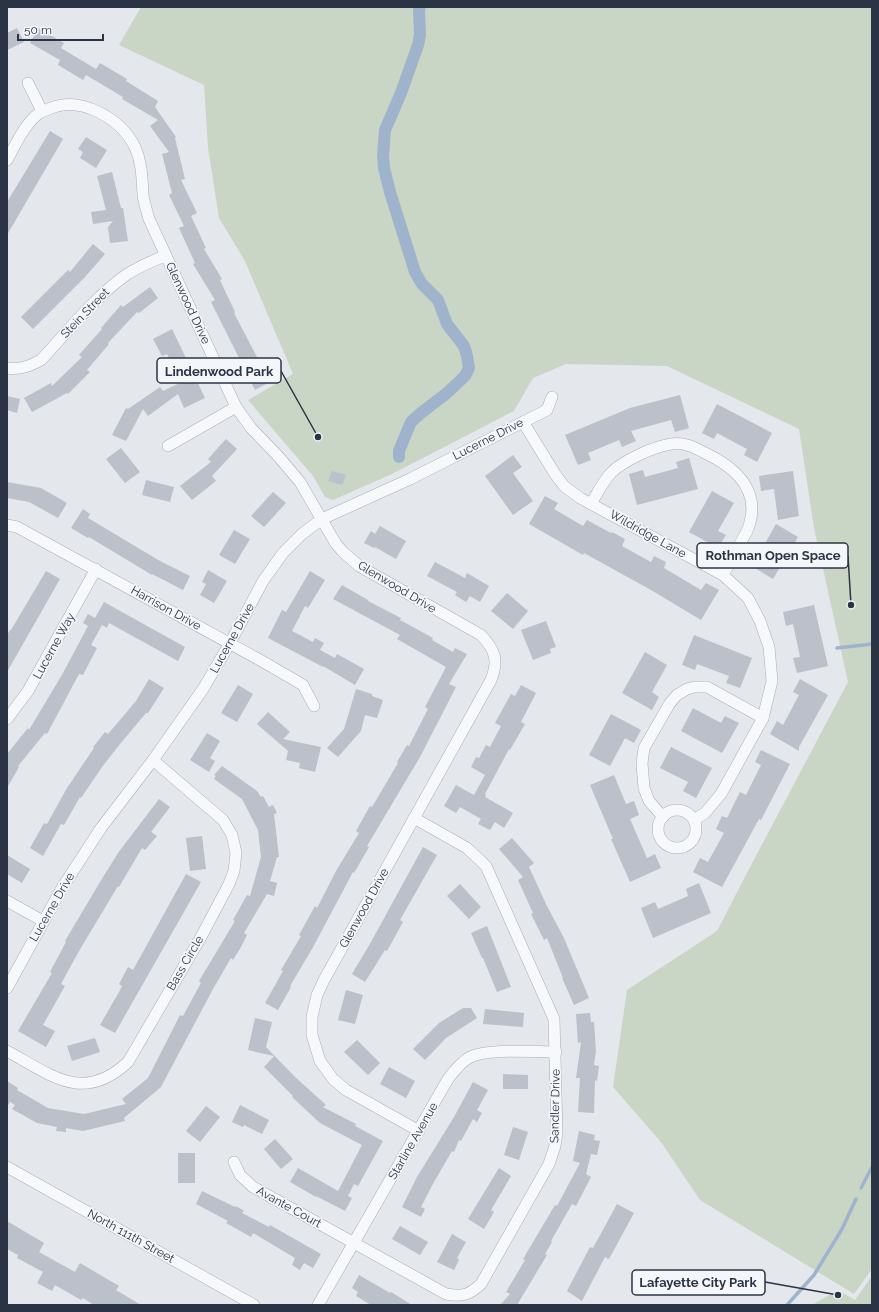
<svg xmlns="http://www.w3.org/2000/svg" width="879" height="1312" font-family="Raleway,sans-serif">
  <rect width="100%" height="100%" fill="#e4e7ec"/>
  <g fill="#c9d6c5">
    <path d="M141,7H872V1269L854,1294L700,1200L661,1142L613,1087L627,990L717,931L748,871L848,682L814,528L799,429L667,366L566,364L533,378L514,411L392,474L333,500L325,497L313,476L248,400L293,374L245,261L219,218L208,148L204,85L119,45Z"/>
    <path d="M872,1276V1305H812L838,1290L855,1300Z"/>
  </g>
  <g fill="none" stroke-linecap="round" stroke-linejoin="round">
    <g stroke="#9fb4cc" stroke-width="3.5">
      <path d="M837,648L872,644"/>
      <path d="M861,1188L872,1167"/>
      <path d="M787,1305L814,1275L842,1229L856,1199"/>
    </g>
    <path stroke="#9fb4cc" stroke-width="12" d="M399,457V451L403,441L411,422L421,413L447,393L465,376L469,368L467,356L464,346L447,324L438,300L422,284L415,272L390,192L384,168L383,156L385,130L401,93L418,45L420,35L419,9L420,7"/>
  </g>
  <g fill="#bbc0ca">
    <path d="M17,28L24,42L7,50V33Z"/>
    <path d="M38,28L64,43L61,48L96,69L100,63L127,79L126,81L158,101L155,107L176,137L175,138L185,179L181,180L197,213L191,216L206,248L204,249L222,279L220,280L235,312L234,313L270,382L255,390L211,302L215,300L193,264L195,263L179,228L184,226L169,195L172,193L162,154L169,152L150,126L158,120L122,99L123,97L86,75L83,80L58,65L60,60L30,43Z"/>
    <path d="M50,131L63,139L7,235V202Z"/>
    <path d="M86,137L107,150L96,168L80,158L83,152L78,149Z"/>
    <path d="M112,172L121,208H123L128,241L110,243L108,227L113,221L93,224L91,212L106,210L97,176Z"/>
    <path d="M93,244L105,254L85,277L33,329L21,317L68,270L70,272Z"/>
    <path d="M150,287L158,298L139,313L137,312L108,343L109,344L87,370L90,372L68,394L67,393L32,412L24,398L51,383L52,386L82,357L79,355L102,329L101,328L121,305L123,307Z"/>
    <path d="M172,329L205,398L184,408L178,394L148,416L143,409L126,441L112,435L126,408L128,409L160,387L163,391L180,383L174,371L175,370L167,354L162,356L153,339Z"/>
    <path d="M680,395L689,428L675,432L671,420L631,431L636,441L622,447L619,440L588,453L591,460L578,465L565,435L630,408Z"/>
    <path d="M7,396L20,399L17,413L7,410Z"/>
    <path d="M717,404L772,433L757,462L744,455L747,449L717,433L714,439L702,433Z"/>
    <path d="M226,439L237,449L212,476L216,481L192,500L180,486L211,462L208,459Z"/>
    <path d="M121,448L140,472L125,483L106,459Z"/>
    <path d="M513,455L522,467L513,473L533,501L513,515L485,476Z"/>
    <path d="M689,458L698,489L637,505L629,474L643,470L645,477L678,468L676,462Z"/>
    <path d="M332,471L346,475L342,485L328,481Z"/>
    <path d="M793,471L799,516L778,520L774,489L761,491L759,476Z"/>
    <path d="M146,480L174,487L170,502L142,495Z"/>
    <path d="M7,482L41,488L67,503L58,518L29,502L7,498Z"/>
    <path d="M712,491L734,503L718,531L726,535L718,548L689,532Z"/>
    <path d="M273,492L286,503L264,527L251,516Z"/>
    <path d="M545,496L558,503L554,509L583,526L587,520L611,533L612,532L625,539L622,546L651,562L654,556L666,562L664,568L701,590L706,583L719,590L701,620L651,590L584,553L583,555L529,524Z"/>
    <path d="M83,509L90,514L88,518L160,561L190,576L183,590L152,574V575L89,537L88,538L71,528Z"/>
    <path d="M776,524L798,537L773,579L743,561L750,548L759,554Z"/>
    <path d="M380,526L406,541L396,559L375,547L374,548L364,543L371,531L375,534Z"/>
    <path d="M234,530L250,539L235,564L219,555Z"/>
    <path d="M435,562L465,578L467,573L489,586L480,602L470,596L466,602L455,595L457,592L427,576Z"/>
    <path d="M208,570L227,581L214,603L200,595L206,584L202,582Z"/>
    <path d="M46,571L60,579L7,672V635L10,630H11Z"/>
    <path d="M310,571L325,580L308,608L305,606L292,631L313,642L315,638L324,643L320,650L335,658L337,654L364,669L355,685L323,666V667L268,638L282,610L286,612Z"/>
    <path d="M342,585L368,600V601L401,618L400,620L433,638L432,640L453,652L455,648L467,654L449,684L456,687L420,757L367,846L369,847L354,873L353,872L312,949L290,986L291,987L278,1010L265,1003L283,971L281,970L301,936L299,935L315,906L317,908L336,871L359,833L356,831L370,806L372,807L398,763L397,762L407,745L409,746L428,709L425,707L446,667L397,639L400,635L333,599Z"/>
    <path d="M507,593L528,611L513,629L491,611Z"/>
    <path d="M104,602L185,647L178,661L109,623L107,628L102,625L91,645L97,648L83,675L79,674L47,734L45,733L18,766L19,767L7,788V754L28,728L29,730L63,673L88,626L83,623L88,614L95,618Z"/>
    <path d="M814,605L828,666L797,673L793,658L800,657L793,624L786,626L783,612Z"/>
    <path d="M546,621L556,647L550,649L551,653L533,660L521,630Z"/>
    <path d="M694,635L752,658L740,688L726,683L729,676L697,664L695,670L682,665Z"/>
    <path d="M645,652L667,665L652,692L659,697L652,710L622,693Z"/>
    <path d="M149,679L164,688L148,713H146L120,744L102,767L81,798L80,797L64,825L61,824L43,856L30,848L44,823L47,824L67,788L94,748L93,747L105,732L108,734L136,701Z"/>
    <path d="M800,679L828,695L799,747V751L770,734L777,721L783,725L799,695L793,692Z"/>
    <path d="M238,685L253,694L237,722L221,713Z"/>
    <path d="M521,685L536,693L521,722L525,724L510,750L509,749L485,794L486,795L485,797L513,813L504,828L495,822L490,830L478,824L481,819L460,807L456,813L444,806L456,785L474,795L485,775L471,767L476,757L479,758L486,745L490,747L501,726L495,723L511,694L515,696Z"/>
    <path d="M356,689L372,694V696L383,700L377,718L365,715L361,731L338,757L327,748L344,729Z"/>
    <path d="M693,708L721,723L725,716L739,723L722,753L681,731Z"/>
    <path d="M268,712L290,732L283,739L321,747L315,772L299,768L300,763L286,760L288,751L257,724Z"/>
    <path d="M611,714L641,730L634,743L625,738L610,766L589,755Z"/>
    <path d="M207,733L220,741L210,758L215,761L209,772L190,760Z"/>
    <path d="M671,747L712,768L696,798L683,791L688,782L660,768Z"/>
    <path d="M761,750L790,764L761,820L759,819L722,887L693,872L700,858L708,862L724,833L716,829L722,816L727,818L740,792L746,795L761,765L755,762Z"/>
    <path d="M222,766L257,791L261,797L263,796L269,807L273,805L277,813L274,814L279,857H277L270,881L277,883L274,896L267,894L244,933L247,935L241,947L233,960L231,958L213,989L161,1087L124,1118L125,1121L83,1131L66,1128V1132L56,1131L57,1127L37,1123L12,1109L15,1105L10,1102L7,1107V1081L18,1088L17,1090L48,1108L84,1114L126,1104L122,1099L148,1078L180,1015L183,1016L201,983L199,981L235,921L233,920L247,895L250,896L261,857L258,830L242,799L214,779L216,776L214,775Z"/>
    <path d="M614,775L626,804L634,801L639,815L630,819L647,858L655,854L661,868L630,882L611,839H613L590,785Z"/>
    <path d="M159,799L170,807L151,832L157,836L145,850L142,848L119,887L118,886L79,951L61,984L65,986L43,1025L55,1031L46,1047L18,1031L52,973L50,972L66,942L65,941L100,882L118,853Z"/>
    <path d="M202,836L206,869L190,871L186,838Z"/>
    <path d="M512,838L534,863L529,867L547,906L564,938L589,998L574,1005L562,978H563L547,938L544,940L531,914L533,913L518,880L523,877L499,849Z"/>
    <path d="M423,847L437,855L400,920L403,922L387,951L385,950L365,982L352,974L371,942Z"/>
    <path d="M7,855L30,869L22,883L7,874Z"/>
    <path d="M186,874L201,882L115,1033L100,1025L119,992L122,986L119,984L128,967L133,970Z"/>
    <path d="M699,883L711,913L653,938L641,908L655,902L658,909L688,896L686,889Z"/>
    <path d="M460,884L481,907L469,919L447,896Z"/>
    <path d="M487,926L511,987L497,992L483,958H482L471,933Z"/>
    <path d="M346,990L363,995L355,1024L338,1020Z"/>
    <path d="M463,1008H471L477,1018L446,1038L425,1060L413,1049L439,1023Z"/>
    <path d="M485,1009L524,1013L523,1027L483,1024Z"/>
    <path d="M590,1013L591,1022H594L596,1051L594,1065L599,1066L597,1081L595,1080L594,1113L578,1112L580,1078H576L581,1042L578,1043L576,1014Z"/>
    <path d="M255,1018L272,1022L266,1047L295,1077L326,1105L323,1107L356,1124L355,1126L383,1141L358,1186L354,1184L348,1196L352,1198L345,1211L316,1196V1197L290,1182L298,1168L338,1191L362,1145L320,1123L292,1097L293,1096L264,1067L274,1056L248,1050Z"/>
    <path d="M95,1038L100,1052L72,1061L67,1046Z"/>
    <path d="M357,1040L380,1063L368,1075L344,1052Z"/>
    <path d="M389,1067L415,1081L406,1098L380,1084Z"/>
    <path d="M503,1074L528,1075V1089H503Z"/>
    <path d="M473,1082L488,1090L477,1110L482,1113L477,1122L473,1119L461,1141L459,1140L454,1152L452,1151L434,1182L421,1207L425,1209L421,1217L402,1207L417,1177L454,1117Z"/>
    <path d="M240,1105L269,1120L262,1134L244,1125L243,1127L232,1122Z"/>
    <path d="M206,1106L220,1117L200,1142L186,1131Z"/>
    <path d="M513,1127L528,1132L519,1160L504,1155Z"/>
    <path d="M579,1131L595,1135L594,1140L600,1141L597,1155L591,1154L586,1174L591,1177L576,1206L572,1204L551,1241L552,1242L545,1254L547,1255L517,1305H500L510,1294L506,1292L525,1260L523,1259L555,1205L557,1206L580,1163L573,1161Z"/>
    <path d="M275,1139L293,1159L281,1169L264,1149Z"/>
    <rect x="178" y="1153" width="17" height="30"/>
    <path d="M499,1168L511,1176L491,1210L494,1212L484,1229L468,1219Z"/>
    <path d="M202,1191L235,1207L236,1206L244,1211L242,1213L269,1227L270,1225L321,1254L313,1268L304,1263L300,1270L292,1265L295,1258L253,1233L251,1237L226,1223L228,1221L196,1204Z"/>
    <path d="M617,1204L634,1213L609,1259L605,1257L582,1301L567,1291L590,1247L593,1248Z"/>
    <path d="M7,1221L44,1243L39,1252L75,1272L80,1263L119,1286L116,1290L141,1305H94L83,1298L81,1300L55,1285L52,1291L37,1283L43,1272L17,1258L18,1255L7,1249Z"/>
    <path d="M400,1226L428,1242L420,1255L392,1239Z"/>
    <path d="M452,1234L466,1242L457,1258L459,1260L454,1270L437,1262Z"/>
    <path d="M359,1275L390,1293L391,1292L412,1305H371L356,1296L358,1292L352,1288Z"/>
  </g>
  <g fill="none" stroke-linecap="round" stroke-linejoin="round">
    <defs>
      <g id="street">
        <path d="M28,83L42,111"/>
        <path d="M7,160C16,144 24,125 39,113C43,111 47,110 51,108C82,96 121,119 135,147C142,163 142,178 143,195C144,203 147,211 149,219L236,407L251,428L278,456L300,482L336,544L343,552L359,566L481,635C495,650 499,660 491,680L324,980L317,995L312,1017V1035L320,1061L333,1079L346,1090L419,1131"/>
        <path d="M7,368C20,370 30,366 41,360C67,332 95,297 126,275C138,267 152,261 165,256"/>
        <path d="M523,422L555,474L564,486L580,498L723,575L748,598L760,621L769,647L772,681L763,718L721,794L705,813L694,820"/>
        <path d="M168,446L236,407"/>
        <path d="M591,504C597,494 603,481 611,473C624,460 653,447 671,444C684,442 694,447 705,453C737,468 763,493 747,531L723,575"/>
        <path d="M7,525L17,527L260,660L303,685L314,706"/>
        <path d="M7,719L28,691L96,569"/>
        <circle cx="677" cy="829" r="19"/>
        <path d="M663,817L649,801L644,788L642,763L644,748L670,703L677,695L687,689L695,687H707L763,718"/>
        <path d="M7,901L43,921"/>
        <path d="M7,988L62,888L101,828L153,760L203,689L230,643L263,581L283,553L302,534L322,519L410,479L547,410L552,397"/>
        <path d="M7,1051C51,1075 83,1104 128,1062L201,937L229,884L234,871L236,853L232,835L223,820L153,760"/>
        <path d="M234,1162L240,1175L253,1187L446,1294C463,1297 469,1295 481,1284L549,1164L555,1146L557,1133L554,1019L486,866L467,848L414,818"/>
        <path d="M7,1167L254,1305"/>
        <path d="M318,1305L448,1079C454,1071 461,1062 470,1057C489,1048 533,1052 556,1052"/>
      </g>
    </defs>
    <use href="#street" stroke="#a9aeb7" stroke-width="12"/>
    <use href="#street" stroke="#f7f8fa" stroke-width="11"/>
  </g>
  <g text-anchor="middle" stroke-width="3.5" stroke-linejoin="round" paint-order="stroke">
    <g font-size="12" fill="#2b3445" stroke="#f4f6f9">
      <text transform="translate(188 303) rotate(65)" y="4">Glenwood Drive</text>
      <text transform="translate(85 313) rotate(-46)" y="4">Stein Street</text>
      <text transform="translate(488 439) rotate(-27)" y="4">Lucerne Drive</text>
      <text transform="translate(648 534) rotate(29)" y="4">Wildridge Lane</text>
      <text transform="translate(397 587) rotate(31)" y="4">Glenwood Drive</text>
      <text transform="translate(166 608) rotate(29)" y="4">Harrison Drive</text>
      <text transform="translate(232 638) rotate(-61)" y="4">Lucerne Drive</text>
      <text transform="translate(54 646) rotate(-61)" y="4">Lucerne Way</text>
      <text transform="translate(52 907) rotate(-60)" y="4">Lucerne Drive</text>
      <text transform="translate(364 908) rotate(-61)" y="4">Glenwood Drive</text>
      <text transform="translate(185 963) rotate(-60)" y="4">Bass Circle</text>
      <text transform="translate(555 1106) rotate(-89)" y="4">Sandler Drive</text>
      <text transform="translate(413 1141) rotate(-60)" y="4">Starline Avenue</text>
      <text transform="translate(289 1207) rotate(29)" y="4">Avante Court</text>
      <text transform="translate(131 1236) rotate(29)" y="4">North 111th Street</text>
    </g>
  </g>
  <path fill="none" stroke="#2b3445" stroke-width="1.5" d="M318 437L281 371M851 605L848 556M838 1295L765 1282"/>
  <g fill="#2b3445" stroke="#f4f6f9" stroke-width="1.5">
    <circle cx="318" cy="437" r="4"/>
    <circle cx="851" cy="605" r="4"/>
    <circle cx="838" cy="1295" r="4"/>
  </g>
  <g fill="#f4f6f9" stroke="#2b3445" stroke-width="1.5">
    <rect x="157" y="358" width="124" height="25" rx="4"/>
    <rect x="697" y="543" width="151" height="25" rx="4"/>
    <rect x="632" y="1270" width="133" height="25" rx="4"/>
  </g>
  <g font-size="13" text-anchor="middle" font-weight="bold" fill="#2b3445">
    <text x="219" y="376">Lindenwood Park</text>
    <text x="773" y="560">Rothman Open Space</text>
    <text x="698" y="1287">Lafayette City Park</text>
  </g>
  <rect width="879" height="1312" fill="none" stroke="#2b3445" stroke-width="16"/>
  <path d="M18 34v6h85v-6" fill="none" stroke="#2b3445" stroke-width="2"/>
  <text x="24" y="34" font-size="12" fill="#2b3445" stroke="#f4f6f9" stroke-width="3" paint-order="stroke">50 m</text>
</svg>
